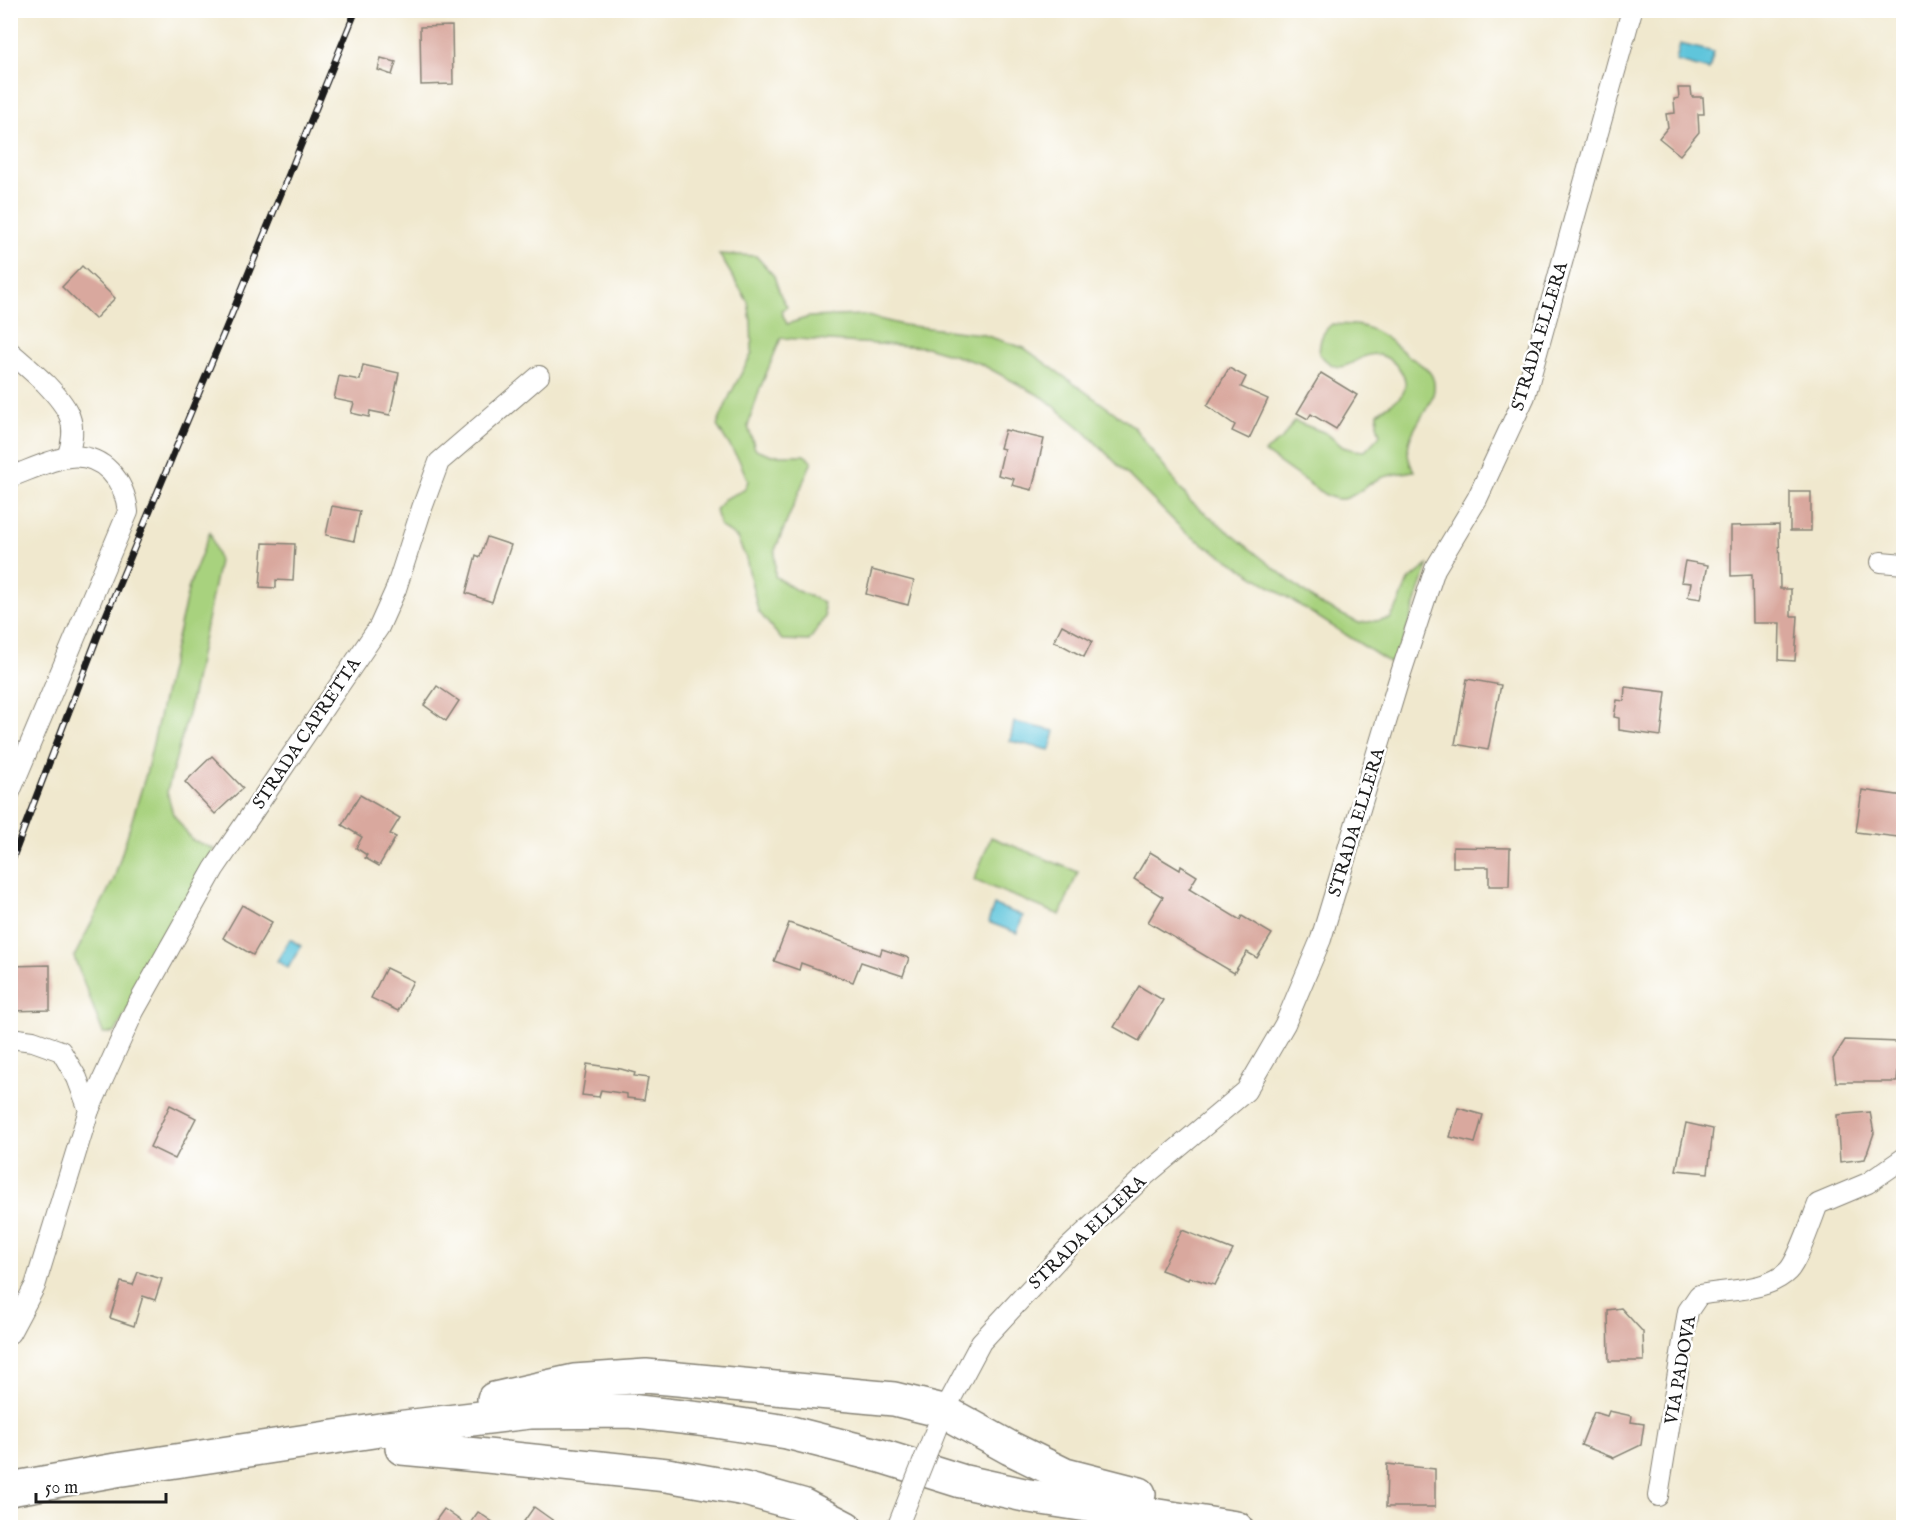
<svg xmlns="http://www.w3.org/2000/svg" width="1914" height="1538" font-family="'IM FELL English',serif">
  <rect width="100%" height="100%" fill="#fff"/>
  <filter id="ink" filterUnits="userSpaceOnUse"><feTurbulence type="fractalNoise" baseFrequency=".0167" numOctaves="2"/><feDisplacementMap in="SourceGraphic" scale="12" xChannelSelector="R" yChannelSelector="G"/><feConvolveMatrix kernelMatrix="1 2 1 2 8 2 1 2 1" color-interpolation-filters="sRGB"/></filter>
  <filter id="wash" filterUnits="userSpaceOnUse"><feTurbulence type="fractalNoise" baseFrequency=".008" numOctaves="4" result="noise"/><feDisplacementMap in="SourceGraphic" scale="24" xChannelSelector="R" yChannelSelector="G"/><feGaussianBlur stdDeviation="1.35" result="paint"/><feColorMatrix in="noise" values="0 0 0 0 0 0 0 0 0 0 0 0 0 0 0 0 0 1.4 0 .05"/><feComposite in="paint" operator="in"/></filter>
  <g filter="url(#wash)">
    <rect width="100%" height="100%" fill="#f0e8ce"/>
    <g fill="#a8d27e" stroke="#62774d" stroke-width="1.5">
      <path d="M719,254L756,256L774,276L780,294L787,307L781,311L787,324L809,317L863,315L903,325L981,334L1024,348L1133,426L1190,501L1318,603L1359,623L1390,619L1399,603L1408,581L1428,565L1395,666L1186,533L1084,431L1044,398L979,363L926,347L781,338L759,391L748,426L755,449L772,455H804L812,461L775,550V576L796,590L823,602L825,617L809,641L782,640L758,611L746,558L737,538L720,526L716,510L724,499L744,490L748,481L739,460L717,426L730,395L752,353L751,321L748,302Z"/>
      <path d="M1332,324C1340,325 1348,324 1355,325C1376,327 1392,342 1407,355C1415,361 1428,367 1432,376C1446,407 1390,432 1414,471C1403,473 1391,474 1381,478C1358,487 1350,509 1324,494L1264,452L1282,439L1294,421L1326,433L1343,447L1354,450L1365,451L1380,435L1377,424L1378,413C1386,405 1398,402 1403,393C1413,375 1387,350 1369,355C1359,357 1350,367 1339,367C1331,366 1325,360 1319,354C1320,340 1321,333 1332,324Z"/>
      <path d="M210,532L219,561L189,710L167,792L173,814L192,840L214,849L115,1033H103L74,957L114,879L146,774L189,586Z"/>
      <path d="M991,837L1078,872L1060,915L974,880Z"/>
    </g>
    <g fill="#5ec5db" stroke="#3d707c" stroke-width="1.5">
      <path d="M1680,44L1714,52L1709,70L1676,61Z"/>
      <path d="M1014,722L1055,731L1050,750L1010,741Z"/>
      <path d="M994,905L1023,916L1017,933L988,922Z"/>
      <path d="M290,939L301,946L288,968L277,961Z"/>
    </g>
    <g id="blocks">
      <g fill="#d9a89e">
        <path d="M452,26L453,84L421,85L420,27Z"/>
        <path d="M381,58L396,62L392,75L378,70Z"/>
        <path d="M1678,88H1691L1692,97H1703L1704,114H1698L1699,132L1680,155L1659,138L1668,127L1666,114L1675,113L1674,99L1679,98Z"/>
        <path d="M82,266L115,298L95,319L62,287Z"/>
        <path d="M363,365L399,373L390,415L370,411L369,417L351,413L354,403L334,399L339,376L360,380Z"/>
        <path d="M1229,368L1246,377L1241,387L1268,399L1249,439L1232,431L1235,425L1207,406Z"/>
        <path d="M1321,373L1357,395L1336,429L1311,414L1308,419L1297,413Z"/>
        <path d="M1005,430L1044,439L1032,490L1012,485L1014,479L998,475L1004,449L1000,448Z"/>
        <rect x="1790" y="492" width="21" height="39"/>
        <path d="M332,506L360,511L354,541L326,535Z"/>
        <path d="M1779,525L1780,589H1791V616H1798L1795,661L1779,660L1780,623H1753L1752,575L1731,576V526Z"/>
        <path d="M487,537L511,545L492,602L466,593L476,555L480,557Z"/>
        <path d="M263,543L295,544L293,581L276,580V588L260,587Z"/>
        <path d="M1685,561L1708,565L1701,599L1688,597L1691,583L1681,582Z"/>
        <path d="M872,570L914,581L908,605L866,594Z"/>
        <path d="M1062,625L1092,641L1084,657L1054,641Z"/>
        <path d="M1467,679L1501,685L1488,750L1455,744Z"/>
        <path d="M437,686L459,701L446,721L424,705Z"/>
        <path d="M1625,687L1666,692L1661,736L1619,730V718L1614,717L1617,700L1624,701Z"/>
        <path d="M212,756L243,788L215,814L185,782Z"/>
        <path d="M1862,790L1904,796L1898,837L1856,832Z"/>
        <path d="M360,795L400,818L390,834L396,837L379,866L365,858L367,855L356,848L362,837L342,825Z"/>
        <path d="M1453,847L1510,848L1509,886H1489V867H1453Z"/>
        <path d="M1150,852L1180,870L1181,866L1197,876L1189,889L1240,920L1242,916L1272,934L1257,958L1247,952L1234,973L1148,922L1163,897L1134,879Z"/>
        <path d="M242,905L272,922L253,955L223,938Z"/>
        <path d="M789,923L880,955L882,949L909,958L903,976L861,962L853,982L801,963L799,970L774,961Z"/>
        <path d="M50,965V1010L10,1011V966Z"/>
        <path d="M386,968L413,981L398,1011L371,998Z"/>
        <path d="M1139,986L1163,1000L1139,1041L1114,1027Z"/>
        <path d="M1845,1040L1900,1042L1897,1082H1836L1833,1059Z"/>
        <path d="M587,1064L621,1069L635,1073L634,1076L648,1078L644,1100L627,1098V1094L601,1090L599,1097L582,1095Z"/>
        <path d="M170,1105L196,1118L175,1159L150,1147Z"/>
        <path d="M1458,1108L1483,1115L1475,1143L1450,1137Z"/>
        <path d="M1870,1112L1874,1133L1865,1159L1840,1162L1837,1115Z"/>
        <path d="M1686,1123L1713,1129L1708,1173L1676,1170Z"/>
        <path d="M1182,1230L1233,1250L1215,1285L1189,1277L1188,1280L1161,1270Z"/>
        <path d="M138,1272L162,1279L155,1300L143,1296L134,1326L110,1318L121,1282L133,1285Z"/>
        <path d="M1621,1308L1643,1332L1644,1361H1609L1608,1310Z"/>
        <path d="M1609,1411L1632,1416L1631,1422L1644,1424L1641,1445L1614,1458L1581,1445L1594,1412L1607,1416Z"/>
        <path d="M1387,1464L1435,1469V1507H1386Z"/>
        <path d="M534,1507L562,1527H520Z"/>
        <path d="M444,1509L468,1526L478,1512L500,1527H431Z"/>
      </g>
    </g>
  </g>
  <g filter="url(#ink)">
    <use href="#blocks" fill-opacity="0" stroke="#868275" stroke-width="1.5"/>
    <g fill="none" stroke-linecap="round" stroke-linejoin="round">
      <defs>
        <g id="minor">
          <path d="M10,352C22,362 33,372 45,383C68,407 80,423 67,457"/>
          <path d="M10,477C27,471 52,459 69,457C103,453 125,481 128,512L10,792"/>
          <path d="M1881,562L1904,564"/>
          <path d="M10,1038L33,1041L61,1051L77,1078L89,1110L35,1286L10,1333"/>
          <path d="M89,1110L134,1011L214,869L379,627L396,589L422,508L439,462L539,376"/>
          <path d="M940,1419L981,1342L1070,1246L1147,1174L1246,1091L1285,1024L1321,939L1399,679L1435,569L1477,499L1525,396L1632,10"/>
          <path d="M1658,1496L1688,1311L1699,1295C1727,1289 1767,1292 1788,1271C1798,1261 1812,1219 1818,1204L1868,1183L1904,1158"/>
        </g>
        <g id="trunk">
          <path d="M494,1399L574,1381L646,1376L894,1399L943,1411L1010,1448L1065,1475L1139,1494"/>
          <path d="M402,1448L477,1455L667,1475L745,1489L802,1505L846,1528"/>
          <path d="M10,1489L116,1470L380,1430L530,1412L629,1411L708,1420L787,1432L881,1456L961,1481L1029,1496L1236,1528"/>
        </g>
      </defs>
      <use href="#minor" stroke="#868275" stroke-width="22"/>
      <use href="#trunk" stroke="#868275" stroke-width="36"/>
      <use href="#minor" stroke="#fff" stroke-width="20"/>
      <use href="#trunk" stroke="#fff" stroke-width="33"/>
      <defs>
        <path id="rail" d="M10,865L102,625L231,316L356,10"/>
      </defs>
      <use href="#rail" stroke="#1c1c1c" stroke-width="7"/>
      <use href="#rail" stroke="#fff" stroke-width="4.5" stroke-dasharray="14" stroke-linecap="butt"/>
      <defs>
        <path id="minor-bridge" d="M897,1528L937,1427"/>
      </defs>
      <use href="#minor-bridge" stroke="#868275" stroke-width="22" stroke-linecap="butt"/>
      <use href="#minor-bridge" stroke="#fff" stroke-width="20"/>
    </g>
  </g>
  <g text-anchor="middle" stroke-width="5" stroke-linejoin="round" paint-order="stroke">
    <g font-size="18" fill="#1c1c1c" stroke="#fff">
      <text transform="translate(1539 336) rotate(-73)" y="6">STRADA ELLERA</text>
      <text transform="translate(306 733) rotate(-56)" y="6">STRADA CAPRETTA</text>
      <text transform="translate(1356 822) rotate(-73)" y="6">STRADA ELLERA</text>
      <text transform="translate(1087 1232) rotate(-44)" y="6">STRADA ELLERA</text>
      <text transform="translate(1680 1370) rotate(-80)" y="6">VIA PADOVA</text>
    </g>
  </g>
  <rect width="1914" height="1538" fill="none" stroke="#fff" stroke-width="36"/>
  <path d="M36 1493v9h130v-9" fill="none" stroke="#1c1c1c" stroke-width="3"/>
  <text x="45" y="1493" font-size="18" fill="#1c1c1c" stroke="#ffffff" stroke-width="4.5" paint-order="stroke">50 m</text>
</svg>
